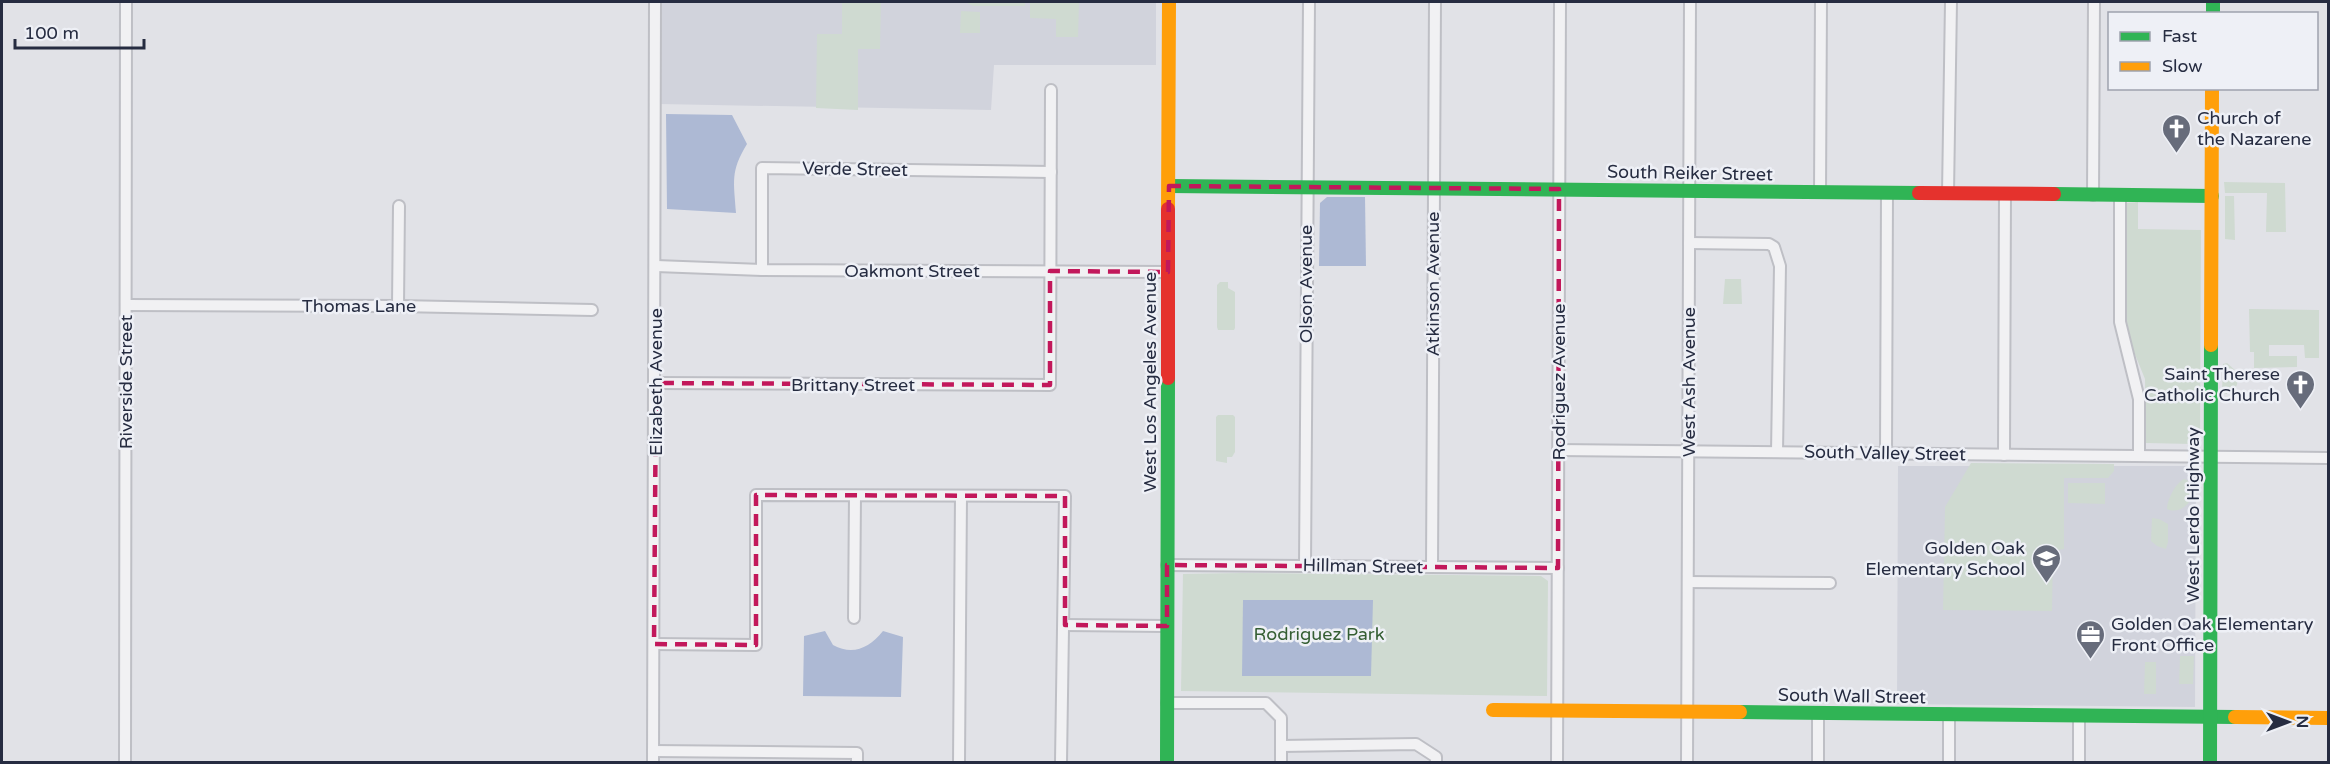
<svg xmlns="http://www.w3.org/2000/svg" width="2330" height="764" font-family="'Varela Round',sans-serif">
  <rect width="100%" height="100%" fill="#e1e2e7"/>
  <g fill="#d1d3dc">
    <path d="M661,2H1156V65H994L991,110L660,104Z"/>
    <path d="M1898,466H2196L2195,707L1897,704Z"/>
  </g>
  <g fill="#cfdad1">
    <path d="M842,2H881L880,49H858V110L816,108L817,34H842Z"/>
    <path d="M965,2H1025V6H973Z"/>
    <path d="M1030,2H1079L1078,37H1056V19L1030,18Z"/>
    <path d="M961,11L980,12V33H960Z"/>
    <path d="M2224,182L2285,183L2286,232H2266L2267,193H2225Z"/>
    <path d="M2225,196H2234L2235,240L2225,239Z"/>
    <path d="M2138,202V229L2201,230L2200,435L2198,441L2192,444L2146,443L2145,379L2130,342L2127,322V203Z"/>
    <path d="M1725,279H1741L1742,304H1723Z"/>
    <path d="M1220,282H1228V288L1235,292V328L1234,330H1218L1217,327V285Z"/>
    <path d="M2249,309L2319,310V358H2305L2304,345H2269V356H2297V367L2254,368V352H2250Z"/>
    <path d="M2227,363L2237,372C2238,382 2239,389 2228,391L2227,394L2222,393L2223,364Z"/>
    <path d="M1218,415H1233L1235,417V452L1232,457H1227V463L1216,461V417Z"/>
    <path d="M1971,463L2114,464V471L2108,478H2064V549L2053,551L2052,611L1943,610L1945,507Z"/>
    <path d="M2184,479L2187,480L2194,489C2193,502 2181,515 2167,509C2167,500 2175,484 2184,479Z"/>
    <path d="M2068,483H2105V504L2068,503Z"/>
    <path d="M2152,518L2159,519L2168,524V542L2166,549L2157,546L2151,541Z"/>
    <path d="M1241,573L1541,576L1548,581L1547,696L1181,691L1183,574Z"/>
    <path d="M2180,656H2194L2193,684H2179Z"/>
    <path d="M2145,662H2156V694H2144Z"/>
  </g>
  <g fill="#adb9d4">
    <path d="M666,114L732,115L747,144C730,172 734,181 736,213L667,209Z"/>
    <path d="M1327,197H1365L1366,266H1319L1320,203Z"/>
    <path d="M1243,600H1373L1371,676H1242Z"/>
    <path d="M825,631L833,645C853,656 869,648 883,631L903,637L901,697L803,696L804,636Z"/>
  </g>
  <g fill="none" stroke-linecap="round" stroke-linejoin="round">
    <defs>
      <g id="street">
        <path d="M1820,192L1821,2"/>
        <path d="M1948,193L1951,2"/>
        <path d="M2093,195L2094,2"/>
        <path d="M2120,195V322L2139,399V456"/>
        <path d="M1689,243L1769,244L1774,247L1780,266L1777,452"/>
        <path d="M656,266L762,270L1168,272"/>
        <path d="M762,270V168L1051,172"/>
        <path d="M126,305L398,306L592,310"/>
        <path d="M398,306L399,206"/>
        <path d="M656,383L1050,385L1051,90"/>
        <path d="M1558,450L2328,458"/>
        <path d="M1886,453L1887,193"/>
        <path d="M2004,455L2005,194"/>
        <path d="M1167,565L1558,568"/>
        <path d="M1305,566L1309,2"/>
        <path d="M1432,567L1435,2"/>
        <path d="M1688,582L1830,583"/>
        <path d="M854,618L855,496"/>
        <path d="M1065,625L1167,626"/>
        <path d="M654,644L756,645V495L1065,496L1061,762"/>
        <path d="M1167,703H1266L1281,718V762"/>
        <path d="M1281,746L1416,744L1436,757V762"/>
        <path d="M653,751L857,753V762"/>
        <path d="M125,762L126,2"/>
        <path d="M653,762L655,2"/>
        <path d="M959,762L961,496"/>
        <path d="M1557,762L1560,2"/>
        <path d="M1687,762L1690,2"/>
        <path d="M1818,762V713"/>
        <path d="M1949,762V714"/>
        <path d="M2079,762V716"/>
      </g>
    </defs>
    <use href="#street" stroke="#bebfc5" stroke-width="14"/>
    <use href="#street" stroke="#f1f1f3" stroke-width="10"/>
    <g stroke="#30b455" stroke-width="14">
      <path d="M2213,2V14"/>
      <path d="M1169,186L1919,193"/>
      <path d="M2054,194L2212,196"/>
      <path d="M1740,712L2235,717"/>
      <path d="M1167,762L1168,378"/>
      <path d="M2210,762L2211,345"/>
    </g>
    <g stroke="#ff9f0a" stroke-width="14">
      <path d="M1168,209L1169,2"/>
      <path d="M2211,345L2212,88"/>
      <path d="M1493,710L1740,712"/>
      <path d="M2235,717L2328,718"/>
    </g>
    <g stroke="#e5322d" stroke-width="14">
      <path d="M1919,193L2054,194"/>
      <path d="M1168,378V209"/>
    </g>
  </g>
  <path fill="none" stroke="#c2185b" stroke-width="4.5" stroke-dasharray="12 8" stroke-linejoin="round" d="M1169,186L1559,189L1558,568L1167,565V626L1065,625V496L756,495V645L654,644L656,383L1050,385V271L1168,272Z"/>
  <defs>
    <symbol id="church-pin" viewBox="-11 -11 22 30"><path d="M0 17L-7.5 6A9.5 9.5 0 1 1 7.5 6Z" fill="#676c7b" stroke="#eef0f6"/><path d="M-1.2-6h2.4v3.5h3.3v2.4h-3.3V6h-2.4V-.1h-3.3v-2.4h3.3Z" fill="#fff"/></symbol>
    <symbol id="school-pin" viewBox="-11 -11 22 30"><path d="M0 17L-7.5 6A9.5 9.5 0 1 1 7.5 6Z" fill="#676c7b" stroke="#eef0f6"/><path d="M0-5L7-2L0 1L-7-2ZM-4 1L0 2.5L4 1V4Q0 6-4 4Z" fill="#fff"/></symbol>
    <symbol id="office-pin" viewBox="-11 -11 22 30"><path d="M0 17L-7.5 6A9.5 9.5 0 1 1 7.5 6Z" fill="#676c7b" stroke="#eef0f6"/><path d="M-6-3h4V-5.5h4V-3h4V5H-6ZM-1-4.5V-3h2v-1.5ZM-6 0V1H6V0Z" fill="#fff"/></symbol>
  </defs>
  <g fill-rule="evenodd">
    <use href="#church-pin" x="2160" y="112" width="33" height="45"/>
    <use href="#church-pin" x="2284" y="368" width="33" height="45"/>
    <use href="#school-pin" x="2030" y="542" width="33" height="45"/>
    <use href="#office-pin" x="2074" y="618" width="33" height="45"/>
  </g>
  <g text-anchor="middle" stroke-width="5" stroke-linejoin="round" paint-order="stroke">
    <g font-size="18" fill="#262c41" stroke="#eef0f6" text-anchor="start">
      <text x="2197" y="124">Church of<tspan x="2197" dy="21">the Nazarene</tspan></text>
      <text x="2280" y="380" text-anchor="end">Saint Therese<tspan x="2280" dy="21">Catholic Church</tspan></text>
      <text x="2025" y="554" text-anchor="end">Golden Oak<tspan x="2025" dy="21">Elementary School</tspan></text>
      <text x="2111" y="630">Golden Oak Elementary<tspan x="2111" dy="21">Front Office</tspan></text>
    </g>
    <g font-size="18" fill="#262c41" stroke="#eef0f6">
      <text transform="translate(855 169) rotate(1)" y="6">Verde Street</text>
      <text transform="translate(1690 173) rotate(1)" y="6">South Reiker Street</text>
      <text x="912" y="277">Oakmont Street</text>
      <text transform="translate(1306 284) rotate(-90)" y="6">Olson Avenue</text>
      <text transform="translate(1433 284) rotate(-90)" y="6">Atkinson Avenue</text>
      <text x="359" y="312">Thomas Lane</text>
      <text transform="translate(126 382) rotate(-90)" y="6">Riverside Street</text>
      <text transform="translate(656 382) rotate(-90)" y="6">Elizabeth Avenue</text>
      <text transform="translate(1150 382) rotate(-90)" y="6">West Los Angeles Avenue</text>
      <text transform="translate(1559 382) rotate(-90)" y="6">Rodriguez Avenue</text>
      <text transform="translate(1689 382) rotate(-90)" y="6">West Ash Avenue</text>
      <text x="853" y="391">Brittany Street</text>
      <text transform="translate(1885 453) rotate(1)" y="6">South Valley Street</text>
      <text transform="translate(2193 515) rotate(-90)" y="6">West Lerdo Highway</text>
      <text transform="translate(1363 566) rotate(1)" y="6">Hillman Street</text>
      <text transform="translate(1852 696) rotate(1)" y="6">South Wall Street</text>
    </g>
    <g font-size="18" fill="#345e33" stroke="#eef0f6">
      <text x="1319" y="640">Rodriguez Park</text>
    </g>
  </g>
  <rect width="2330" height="764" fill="none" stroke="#262c41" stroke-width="6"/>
  <rect x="2108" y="12" width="210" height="78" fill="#eef0f6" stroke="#9ea2ae" stroke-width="1.5"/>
  <rect x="2120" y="32" width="30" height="9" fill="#30b455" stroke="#9ea2ae" stroke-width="1.5"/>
  <text x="2162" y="42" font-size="18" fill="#262c41">Fast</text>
  <rect x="2120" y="62" width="30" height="9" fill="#ff9f0a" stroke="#9ea2ae" stroke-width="1.5"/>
  <text x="2162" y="72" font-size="18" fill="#262c41">Slow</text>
  <g transform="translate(2288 722) rotate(90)" stroke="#eef0f6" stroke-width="4.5" paint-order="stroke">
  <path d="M0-4.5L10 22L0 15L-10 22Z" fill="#262c41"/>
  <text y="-9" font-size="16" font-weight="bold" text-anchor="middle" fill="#262c41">N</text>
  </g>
  <path d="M15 39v9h129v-9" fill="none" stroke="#262c41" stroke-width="3"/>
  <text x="24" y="39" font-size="18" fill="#262c41" stroke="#eef0f6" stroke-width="4.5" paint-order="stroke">100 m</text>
</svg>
